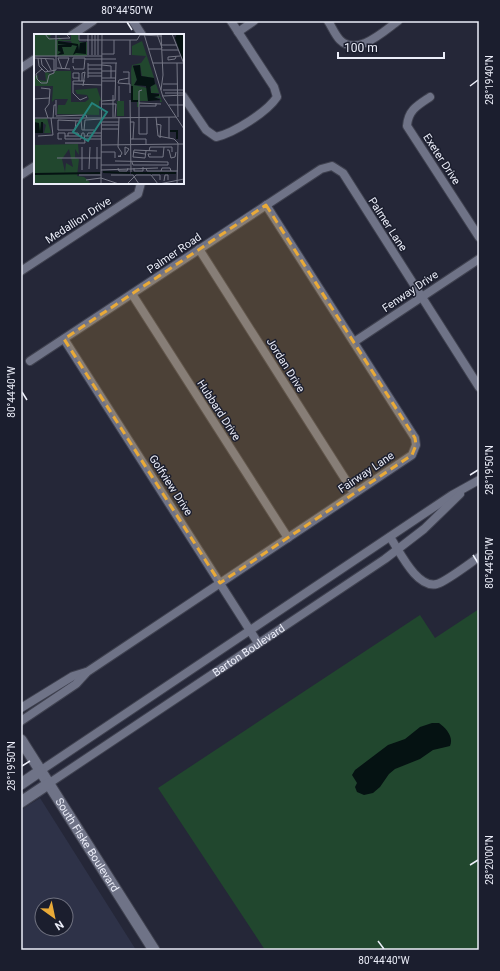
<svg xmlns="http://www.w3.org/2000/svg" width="500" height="971" font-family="Roboto,sans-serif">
  <rect width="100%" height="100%" fill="#252738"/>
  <path fill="#2e3248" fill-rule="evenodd" d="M40,798L136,950H21V810ZM42,905H66V929H42Z"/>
  <path fill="#21472e" d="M479,609V950H265L158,788L420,615L435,638Z"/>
  <path fill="#051212" d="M432,723H439C446,728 454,737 450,746L433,750L420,759L395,769L389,774L380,787L373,793L364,795L357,792L355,787L357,783L352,775L355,770L388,745L405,739L420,727Z"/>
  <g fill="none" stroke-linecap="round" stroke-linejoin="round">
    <defs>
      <g id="minor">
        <path d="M133,21L142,35"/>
        <path d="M328,21C332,27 335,35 340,40C357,57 384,31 398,21"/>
        <path d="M238,32L254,21"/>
        <path d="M72,35L93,21"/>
        <path d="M21,68L35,59"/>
        <path d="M183,96L206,130L216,137C234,133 267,112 277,97L274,87L231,21"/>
        <path d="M430,97C418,105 408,110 407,126L479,237"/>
        <path d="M21,175L35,166"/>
        <path d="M199,249L354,493"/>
        <path d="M21,271L138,194L141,183"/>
        <path d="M132,294L288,538"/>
        <path d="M64,339L258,643"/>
        <path d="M354,342L479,259"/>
        <path d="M30,361L321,169L332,166L343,173L479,387"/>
        <path d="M390,537C400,552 417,589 437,584C447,581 470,563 479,557"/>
        <path d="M21,708L73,676L86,672"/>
        <path d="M21,721L76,684L87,672L412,455L416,445L415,438L266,205"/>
        <path d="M40,771L452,495L479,480"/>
        <path id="s1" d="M48,784L385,559L424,529L460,494"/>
      </g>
      <g id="secondary">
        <path id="s2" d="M21,740L154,950"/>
        <path d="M21,784L40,771"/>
        <path d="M21,802L48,784"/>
      </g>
    </defs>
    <use href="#minor" stroke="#3f414f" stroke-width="10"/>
    <use href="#secondary" stroke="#3f414f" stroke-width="13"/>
    <use href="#minor" stroke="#6f7387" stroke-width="8"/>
    <use href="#secondary" stroke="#6f7387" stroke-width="11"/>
  </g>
  <path fill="#e9aa38" fill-opacity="0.2" stroke="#e9aa38" stroke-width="3" stroke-dasharray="8 5" stroke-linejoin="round" d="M266,205L415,438L416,445L412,455L220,583L64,339Z"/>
  <path fill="none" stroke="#eceef9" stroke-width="1.5" d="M127,22L132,30M470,86L478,80M22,392L27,400M470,475L478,470M473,555L478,563M22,766L30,761M470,865L478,860M378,941L384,949"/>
  <g text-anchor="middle" stroke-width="3" stroke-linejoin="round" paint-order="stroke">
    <g font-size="11" fill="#eceef9" stroke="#1b1e2e">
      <text transform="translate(442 159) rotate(57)" y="4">Exeter Drive</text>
      <text transform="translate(78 220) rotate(-33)" y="4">Medallion Drive</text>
      <text transform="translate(388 224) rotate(57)" y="4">Palmer Lane</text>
      <text transform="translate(174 253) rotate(-34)" y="4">Palmer Road</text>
      <text transform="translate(410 291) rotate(-34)" y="4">Fenway Drive</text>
      <text transform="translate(286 365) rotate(58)" y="4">Jordan Drive</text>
      <text transform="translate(219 410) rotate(57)" y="4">Hubbard Drive</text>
      <text transform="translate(366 472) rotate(-34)" y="4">Fairway Lane</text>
      <text transform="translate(171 485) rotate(57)" y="4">Golfview Drive</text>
      <text dy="4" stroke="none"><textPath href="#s1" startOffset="241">Barton Boulevard</textPath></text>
      <text dy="4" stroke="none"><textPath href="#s2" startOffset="124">South Fiske Boulevard</textPath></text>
    </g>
  </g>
  <g transform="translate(34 34)">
    <rect width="150" height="150" fill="#252738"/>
    <path d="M0,0H19L15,3L22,6H25L24,2L28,6H37V0H44L45,8H53V22H0ZM25,7H37L38,10H44L45,17L46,9L52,8V20L42,17L43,11H38L37,13H28L30,20L24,21L27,18L25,11L33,10H24ZM108,7L128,68H126V64L120,63L125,62V59H117V52L122,50L120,44L108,42L106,31H99L103,45L100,51L113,54L114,67H105V73H103V67H98L97,37L98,31L107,29L112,22L98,21V12ZM20,37H37V68H51L55,65L53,61L43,60L41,56L63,54L67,66L65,67V81L23,80L24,71H31L34,65H21L18,68L19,52H0V39L1,42L4,41V46L12,47L11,38L20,40ZM83,67H90V82H83ZM13,84L17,99H10L12,91L8,88L6,98L1,88V111L44,110L45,121L41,115V124L45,125L43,142L50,143L56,148L54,150H0V85ZM35,115L39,133L32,129L31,138L28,125Z" fill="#21472e" fill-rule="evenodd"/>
    <path d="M143,0H150V29L141,4ZM24,7L44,10L45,17L46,9L52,8V20L42,19L39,21L43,12L38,11L37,13H28L30,20L23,21L27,18L24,17V11L33,10H24ZM106,31L107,42L120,44L121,50L116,53L117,59L125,60V62L120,63L127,66L114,67L112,52L100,51L103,46L99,32ZM0,88L5,89L6,98L7,88H9V99H1Z" fill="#051212"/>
    <path fill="none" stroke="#051212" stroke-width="2" d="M98,52V67H104M136,97H143V105M69,138L96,139M97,139H142M0,140L66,139"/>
    <path fill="none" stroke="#757785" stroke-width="1" d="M11,0L15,5L36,4L32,0M45,0V6H54M58,0V21M61,0V21M64,0V21M110,0L129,63L150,95M123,0L128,14M138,0L150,30M127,1L129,41L127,56M53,6H103L106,1L128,2M96,6V21M128,11H143M115,15H128M128,16H144M68,20H80V6M54,21V0M0,22H68M134,23L146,22M134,23V26L141,25L142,23M0,24L20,25V39L15,41L13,49H7L3,45L2,40L8,35M4,24L5,32L11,38L22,36V0M7,24L8,31L14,37M11,24L17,36M51,25H68M68,25H82M39,29V24H51L50,35H40L39,32M68,29H83M119,29H149M143,29L144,83M54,31H68M68,31L77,32V44M23,34L36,35M28,35L24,24H35L31,35M54,35H68M68,37H82M89,38H95V50M54,39H68M54,42H68M54,44V29M68,44H82M95,44L85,46L84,49L96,50V59M45,47V39H39V44H45M48,47V39L51,38L49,52M51,47H39V59L46,66L53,63M68,47H82M39,50L68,51M129,50H144M85,52V67M7,54L16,55L15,70L11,75L14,84M108,56L105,57V100H113V83M129,56H150M131,59H150M129,62L150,61M0,65L15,64M96,66L97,138M68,67L81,66L82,29M105,69L127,70M68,70H82L81,83M135,71H150M106,72H122V69M22,81V66M22,82L52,81L53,84M79,83V61M85,83L84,113L88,119L87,121L85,123L84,122H86L87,123M122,83L124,102L140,105L144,109L143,150M135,83V104M0,84H67M19,84L20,71H22M68,84L142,83M45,86H47L48,96H60M42,87L41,96H24V86L45,87M68,88H85M96,88H100L99,105M122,90L127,91L126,104M68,91H85M68,95H85M50,96L51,86L68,85M4,102L19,101L17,84M31,102H48M34,102V99H44L45,102M51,102H67M53,102L54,99H67M28,105H24V99H31V105H47L48,99H50M51,105H67M96,105H112V111M31,109H51L50,99M67,111L150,110M95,115L91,113V121L95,115M133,116H135L137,124L141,123L142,118M112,117L111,124L99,123L100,116L123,117M115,117L116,113H138V118M67,118H81V124M99,118L111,120M117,120H114L115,123H129L130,113M23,124H67M81,127L134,128V131M98,128L99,131H134M67,131H96M84,134L85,137H93L94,134M100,134V137H109V133M112,134L113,137H144M55,135L56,113M63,135V113M48,136V113M67,136L124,134M127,137L128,134H136L137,137M45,141H67M77,141H99L105,150M118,141H126V146M67,144L85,150M52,146L67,144M130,147L131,141H134V146M67,150L68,0M93,150L102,141H117L124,150M125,150L150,145"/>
    <path fill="#25827c" fill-opacity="0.15" stroke="#25827c" stroke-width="2" d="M58,69L73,78L54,107L39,98Z"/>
    <rect width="150" height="150" fill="none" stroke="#eceef9" stroke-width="2"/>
  </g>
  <rect width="500" height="971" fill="none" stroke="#1b1e2e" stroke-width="44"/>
  <g transform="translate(54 917) rotate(147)"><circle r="19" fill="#1b1e2e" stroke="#6f717f"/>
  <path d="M0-3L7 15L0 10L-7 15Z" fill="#e9aa38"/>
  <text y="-6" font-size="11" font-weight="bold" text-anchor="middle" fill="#eceef9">N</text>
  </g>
  <path d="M338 52v6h106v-6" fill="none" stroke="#eceef9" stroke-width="2"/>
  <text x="344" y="52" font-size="12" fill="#eceef9" stroke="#1b1e2e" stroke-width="3" paint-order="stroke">100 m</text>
  <rect x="22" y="22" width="456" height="927" fill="none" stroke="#eceef9" stroke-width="1.5"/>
  <g font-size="10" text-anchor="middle" fill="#eceef9">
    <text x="127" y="14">80°44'50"W</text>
    <text transform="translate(489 80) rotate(-90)" y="4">28°19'40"N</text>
    <text transform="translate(11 392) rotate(-90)" y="4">80°44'40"W</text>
    <text transform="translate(489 470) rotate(-90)" y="4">28°19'50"N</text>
    <text transform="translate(489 563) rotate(-90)" y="4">80°44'50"W</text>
    <text transform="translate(11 766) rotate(-90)" y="4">28°19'50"N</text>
    <text transform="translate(489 860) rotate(-90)" y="4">28°20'00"N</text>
    <text x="384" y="964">80°44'40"W</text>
  </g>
</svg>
